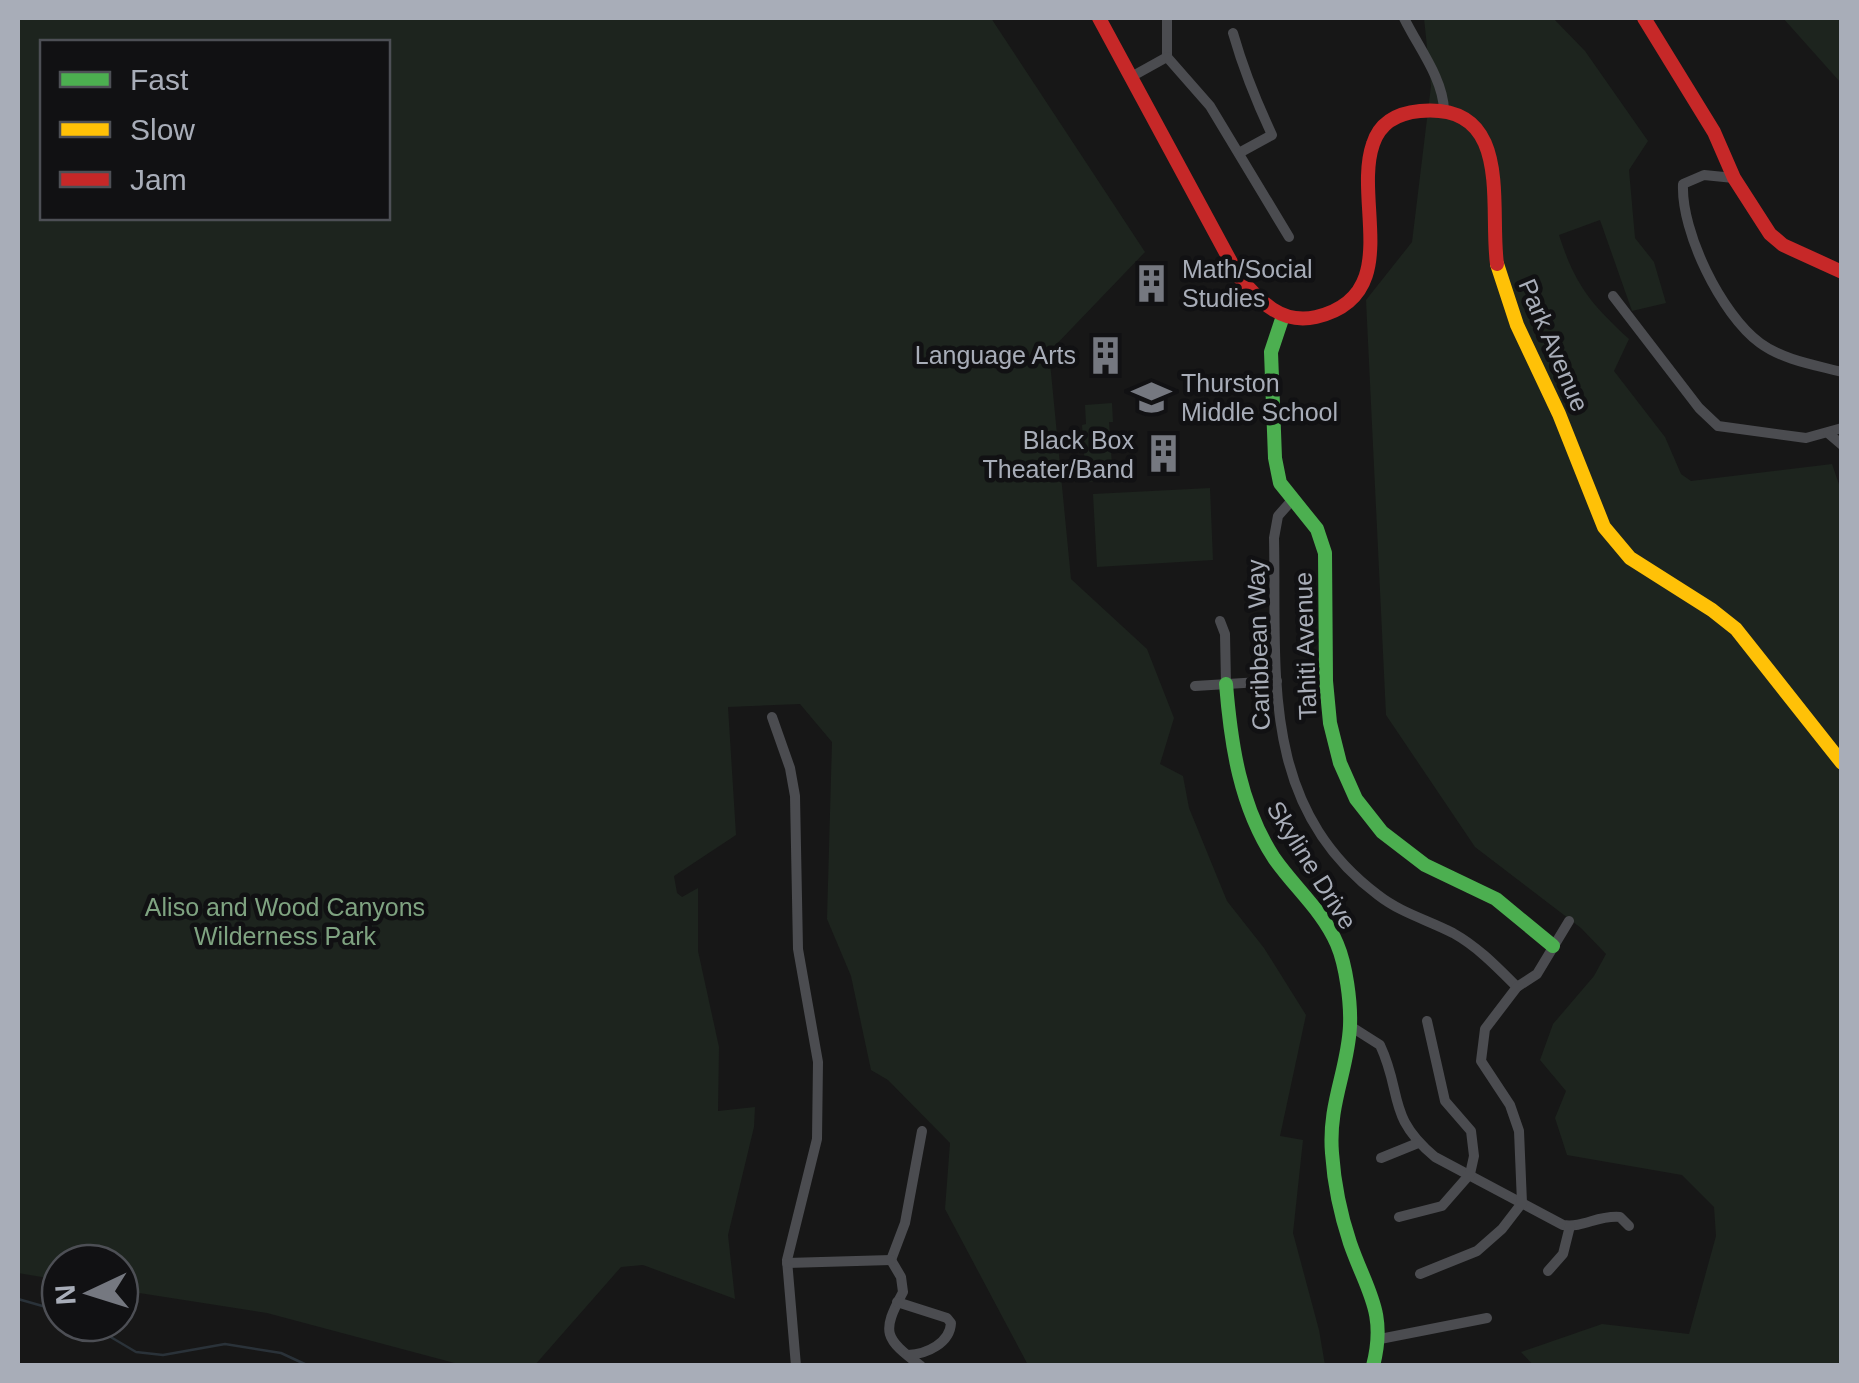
<svg xmlns="http://www.w3.org/2000/svg" width="1859" height="1383" font-family="Helvetica,sans-serif">
  <rect width="100%" height="100%" fill="#171717"/>
  <g fill="#1d241e" fill-rule="evenodd">
    <path d="M18,18H991L1145,252L1049,352L1071,579L1147,649L1174,718L1160,764L1183,776L1189,808L1227,901L1264,948L1306,1015L1280,1136L1303,1140L1293,1233L1319,1330L1325,1365H1028L945,1209L950,1143L888,1080L871,1070L851,976L827,919L832,742L800,704L728,707L736,835L674,876L677,893L682,897L698,888V951L719,1047L718,1111L755,1107L754,1127L728,1235L735,1299L643,1265L621,1267L535,1365H462L267,1313L120,1290V1263H60V1280L18,1273ZM42,42H388V218H42Z"/>
    <path d="M1424,18H1553L1585,51L1648,141L1629,170L1635,238L1654,262L1666,303L1632,311L1600,220L1559,235C1575,285 1591,304 1629,339L1614,371L1665,437L1681,474L1691,481L1832,464L1842,493L1841,1365L1534,1366L1521,1352L1602,1324L1689,1334L1716,1236L1714,1207L1682,1175L1567,1155L1555,1118L1566,1091L1540,1060L1553,1024L1594,976L1606,954L1581,928L1475,847L1386,715L1366,300L1412,242L1431,86Z"/>
    <path d="M1783,18H1841V83Z"/>
    <path d="M1112,403L1113,422H1109L1113,480L1086,482L1082,425L1086,424L1085,405Z"/>
    <path d="M1210,488L1213,560L1097,567L1093,494Z"/>
  </g>
  <g fill="none" stroke-linecap="round" stroke-linejoin="round">
    <g stroke="#2a3239" stroke-width="2.5">
      <path d="M18,1299L60,1311"/>
      <path d="M87,1323L136,1352L163,1355L225,1344L281,1353L309,1366"/>
    </g>
    <g stroke="#4b4c50" stroke-width="10">
      <path d="M1167,18V57L1210,106L1289,237"/>
      <path d="M1404,18C1418,47 1443,78 1444,110"/>
      <path d="M1233,33C1243,68 1257,103 1272,135L1239,153"/>
      <path d="M1131,77L1167,57"/>
      <path d="M1734,178L1704,175L1683,184C1681,232 1721,314 1760,343C1783,360 1815,365 1842,372"/>
      <path d="M1613,296L1699,408L1718,426L1806,438L1842,428"/>
      <path d="M1828,433L1842,445"/>
      <path d="M1293,499L1278,516L1274,538C1277,670 1258,805 1378,895C1401,913 1428,920 1453,933C1478,947 1497,967 1517,987"/>
      <path d="M1220,621L1225,634L1226,684"/>
      <path d="M1195,686L1277,681"/>
      <path d="M772,717L790,768L795,796L798,949L818,1062L817,1139L787,1260L796,1366"/>
      <path d="M1350,1026L1380,1045C1403,1094 1386,1116 1435,1157L1563,1225C1584,1228 1597,1215 1620,1217L1629,1226"/>
      <path d="M1381,1158L1418,1143"/>
      <path d="M1399,1217L1442,1206L1470,1174L1474,1156L1471,1131L1445,1101L1427,1021"/>
      <path d="M891,1260L905,1223L922,1131"/>
      <path d="M891,1260L901,1277L903,1292C881,1333 884,1338 921,1366"/>
      <path d="M787,1263L891,1260"/>
      <path d="M1548,1271L1563,1254L1570,1226"/>
      <path d="M1420,1274L1477,1251L1502,1229L1522,1203L1519,1131L1510,1105L1481,1061L1485,1029L1517,987L1537,974L1569,921"/>
      <path d="M897,1302L947,1318L951,1323C950,1343 927,1354 908,1355"/>
      <path d="M1380,1339L1487,1318"/>
    </g>
    <g stroke="#4caf50" stroke-width="14">
      <path d="M1283,316L1271,352L1275,458L1280,483L1317,529L1325,553L1326,681L1330,723L1340,763L1356,799L1382,832L1425,865L1496,899L1553,946"/>
      <path d="M1226,684C1231,745 1240,806 1274,858C1294,887 1323,911 1337,944C1346,965 1351,1002 1350,1026C1348,1070 1328,1104 1332,1153C1334,1182 1341,1216 1350,1243C1367,1292 1387,1312 1373,1366"/>
    </g>
    <path stroke="#ffc107" stroke-width="14" d="M1497,264L1517,325L1559,414L1604,527L1630,558L1712,610L1736,629L1842,763"/>
    <g stroke="#c62828" stroke-width="14">
      <path d="M1099,18L1239,277C1260,301 1281,325 1316,317C1405,296 1353,201 1373,144C1380,122 1398,113 1420,111C1514,103 1489,205 1497,264"/>
      <path d="M1644,18L1714,132L1734,178L1770,234L1783,245L1842,272"/>
    </g>
  </g>
  <defs>
    <symbol id="building-bare" viewBox="-9 -9 18 18"><path d="M-4-6H4V6H1V3H-1V6H-4ZM-2.5-4.3h1.7v1.8h-1.7ZM.8-4.3h1.7v1.8H.8ZM-2.5-1h1.7V.8h-1.7ZM.8-1h1.7V.8H.8Z" fill="#757880" stroke="#111113" stroke-width="2.5" paint-order="stroke"/></symbol>
    <symbol id="school-bare" viewBox="-9 -9 18 18"><path d="M0-5L7-2L0 1L-7-2ZM-4 1L0 2.5L4 1V4Q0 6-4 4Z" fill="#757880" stroke="#111113" stroke-width="2.5" paint-order="stroke"/></symbol>
  </defs>
  <g fill-rule="evenodd">
    <use href="#building-bare" x="1124" y="256" width="55" height="55"/>
    <use href="#building-bare" x="1078" y="328" width="55" height="55"/>
    <use href="#school-bare" x="1124" y="370" width="55" height="55"/>
    <use href="#building-bare" x="1136" y="426" width="55" height="55"/>
  </g>
  <g text-anchor="middle" stroke-width="9" stroke-linejoin="round" paint-order="stroke">
    <g font-size="25" fill="#a8adb8" stroke="#111113" text-anchor="start">
      <text x="1182" y="278">Math/Social<tspan x="1182" dy="29">Studies</tspan></text>
      <text x="1076" y="364" text-anchor="end">Language Arts</text>
      <text x="1181" y="392">Thurston<tspan x="1181" dy="29">Middle School</tspan></text>
      <text x="1134" y="449" text-anchor="end">Black Box<tspan x="1134" dy="29">Theater/Band</tspan></text>
    </g>
    <g font-size="25" fill="#a8adb8" stroke="#111113">
      <text transform="translate(1554 345) rotate(67)" y="9">Park Avenue</text>
      <text transform="translate(1258 645) rotate(-92)" y="9">Caribbean Way</text>
      <text transform="translate(1305 646) rotate(-92)" y="9">Tahiti Avenue</text>
      <text transform="translate(1312 865) rotate(58)" y="9">Skyline Drive</text>
    </g>
    <g font-size="25" fill="#7fa381" stroke="#111113">
      <text x="285" y="916">Aliso and Wood Canyons<tspan x="285" dy="29">Wilderness Park</tspan></text>
    </g>
  </g>
  <rect width="1859" height="1383" fill="none" stroke="#a8adb8" stroke-width="40"/>
  <rect x="40" y="40" width="350" height="180" fill="#111113" stroke="#4d4f55" stroke-width="2.5"/>
  <rect x="60" y="72" width="50" height="15" fill="#4caf50" stroke="#4d4f55" stroke-width="2.5"/>
  <text x="130" y="90" font-size="30" fill="#a8adb8">Fast</text>
  <rect x="60" y="122" width="50" height="15" fill="#ffc107" stroke="#4d4f55" stroke-width="2.5"/>
  <text x="130" y="140" font-size="30" fill="#a8adb8">Slow</text>
  <rect x="60" y="172" width="50" height="15" fill="#c62828" stroke="#4d4f55" stroke-width="2.5"/>
  <text x="130" y="190" font-size="30" fill="#a8adb8">Jam</text>
  <g transform="translate(90 1293) rotate(266)"><circle r="48" fill="#111113" stroke="#4d4f55" stroke-width="2.5"/>
  <path d="M0-8L18 38L0 25L-18 38Z" fill="#757880"/>
  <text y="-15" font-size="28" font-weight="bold" text-anchor="middle" fill="#a8adb8">N</text>
  </g>
</svg>
